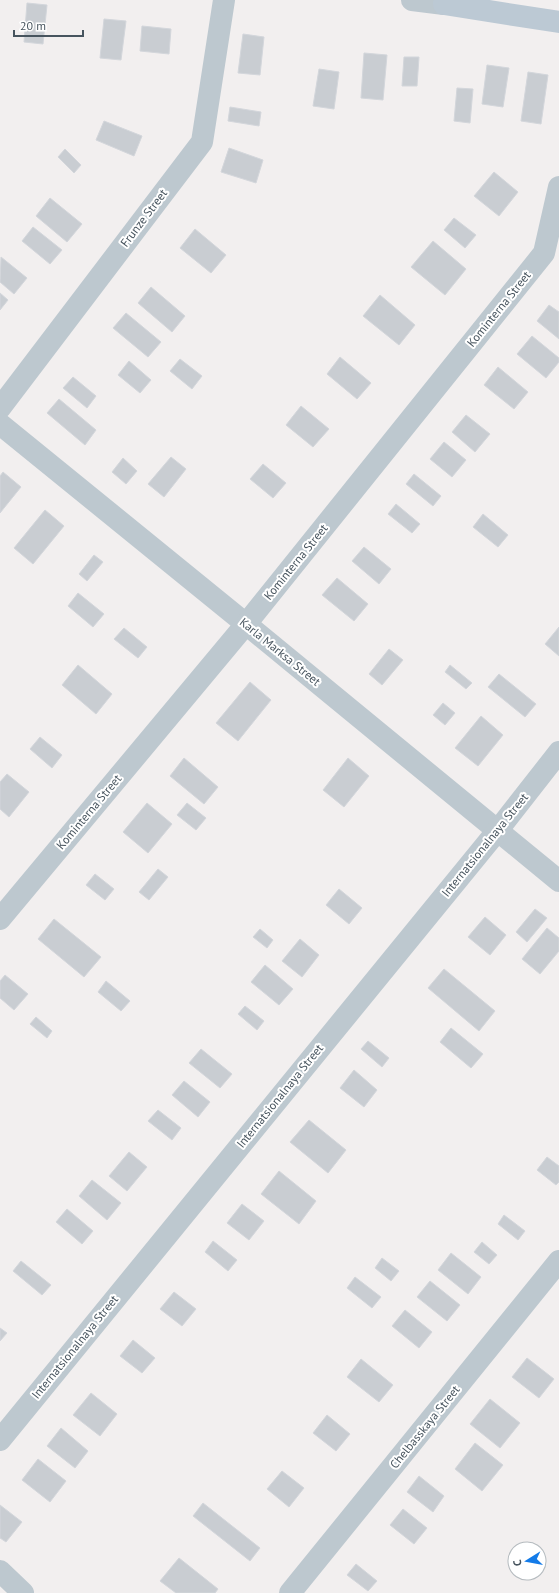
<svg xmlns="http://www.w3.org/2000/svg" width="559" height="1593" font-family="'PT Sans',sans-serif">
  <rect width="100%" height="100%" fill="#f2efef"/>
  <g fill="#c9cdd2" stroke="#d3d6db">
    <path d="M27,3L47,5L43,44L24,42Z"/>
    <path d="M104,19L126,21L121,60L100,58Z"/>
    <path d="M142,26L171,29L169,54L140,51Z"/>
    <path d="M243,34L264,37L260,75L238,73Z"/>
    <path d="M364,53L387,55L383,100L361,98Z"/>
    <path d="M404,57H419L417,86H402Z"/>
    <path d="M487,65L509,68L503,107L482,104Z"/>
    <path d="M319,69L339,72L334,109L313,106Z"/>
    <path d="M528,72L548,75L541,124L521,121Z"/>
    <path d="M457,88L473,89L470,123L454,121Z"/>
    <path d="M230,107L261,112L259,126L228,121Z"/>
    <path d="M104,121L142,136L134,156L96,140Z"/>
    <path d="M229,148L263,160L256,183L221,172Z"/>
    <path d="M65,149L81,165L74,173L58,157Z"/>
    <path d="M494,172L518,192L499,216L474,196Z"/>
    <path d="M50,198L82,224L67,242L36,216Z"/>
    <path d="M454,218L476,235L465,248L444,230Z"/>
    <path d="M33,227L62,250L50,264L22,241Z"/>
    <path d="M195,229L226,255L211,273L180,248Z"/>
    <path d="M433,241L466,269L445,295L411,267Z"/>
    <path d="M1,257L27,278L14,294L0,282Z"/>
    <path d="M151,287L185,316L172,332L138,303Z"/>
    <path d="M0,293L8,300L0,310Z"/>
    <path d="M380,295L415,325L399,345L363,316Z"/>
    <path d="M549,305L559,312V339L537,321Z"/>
    <path d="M126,313L161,342L148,357L113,328Z"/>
    <path d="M532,336L559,358V362L546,378L517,354Z"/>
    <path d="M340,357L371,383L357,399L327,374Z"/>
    <path d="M180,359L202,376L192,389L170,371Z"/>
    <path d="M129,361L151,380L140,393L118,375Z"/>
    <path d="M498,367L528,392L514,409L484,385Z"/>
    <path d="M73,377L96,396L87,408L63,388Z"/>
    <path d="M59,399L96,430L85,445L47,413Z"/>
    <path d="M301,406L329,429L313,447L286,425Z"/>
    <path d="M466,415L490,434L475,452L452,432Z"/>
    <path d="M444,442L466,460L452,477L430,459Z"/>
    <path d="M171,457L186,469L164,497L148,484Z"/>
    <path d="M123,458L137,471L126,484L112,472Z"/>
    <path d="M263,464L286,483L273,498L250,479Z"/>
    <path d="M3,472L21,487L0,513V476Z"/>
    <path d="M414,474L441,496L433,506L406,484Z"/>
    <path d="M396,504L420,524L412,533L388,514Z"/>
    <path d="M45,510L64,526L33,564L14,548Z"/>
    <path d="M483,514L508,535L498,547L473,527Z"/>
    <path d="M364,547L391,569L379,584L352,561Z"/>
    <path d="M94,555L103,562L87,581L79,574Z"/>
    <path d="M337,578L368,604L354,621L322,595Z"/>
    <path d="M78,593L104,614L93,627L68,606Z"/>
    <path d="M559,627V656L545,644Z"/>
    <path d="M124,628L147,647L138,658L114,639Z"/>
    <path d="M389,649L403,660L382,685L369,674Z"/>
    <path d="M78,665L112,694L96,714L62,685Z"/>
    <path d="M450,665L472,683L466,689L445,672Z"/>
    <path d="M499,674L536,704L525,717L488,687Z"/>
    <path d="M250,682L271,700L238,741L216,723Z"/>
    <path d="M443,703L455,713L445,725L433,715Z"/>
    <path d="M481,716L503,735L478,766L455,748Z"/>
    <path d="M40,737L62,755L52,768L30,749Z"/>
    <path d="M184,758L218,787L204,804L170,776Z"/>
    <path d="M348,758L369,776L344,807L323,790Z"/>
    <path d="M7,774L29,792L9,817L0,809V782Z"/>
    <path d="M147,803L172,824L148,853L123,832Z"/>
    <path d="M187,803L206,818L196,830L177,815Z"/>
    <path d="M158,869L168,877L149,900L139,892Z"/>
    <path d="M95,874L114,889L105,900L86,885Z"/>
    <path d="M339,889L362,908L349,924L326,905Z"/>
    <path d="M535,909L547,918L527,942L516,932Z"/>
    <path d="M485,917L506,935L490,955L468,937Z"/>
    <path d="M54,919L101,957L84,977L38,939Z"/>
    <path d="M547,928L559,938V951L540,974L522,959Z"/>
    <path d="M260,929L273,940L267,948L253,937Z"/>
    <path d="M300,939L319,955L302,977L282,961Z"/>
    <path d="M265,965L293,989L279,1005L251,982Z"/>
    <path d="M444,969L495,1011L479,1031L428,988Z"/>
    <path d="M5,975L28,994L14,1010L0,998V981Z"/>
    <path d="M106,981L130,1001L121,1011L98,992Z"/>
    <path d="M245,1006L264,1021L257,1030L238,1014Z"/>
    <path d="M36,1017L52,1031L47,1038L30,1024Z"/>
    <path d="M451,1028L483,1054L471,1068L440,1042Z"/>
    <path d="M368,1041L389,1058L382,1067L361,1049Z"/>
    <path d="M201,1049L232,1074L220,1088L189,1063Z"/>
    <path d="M354,1070L377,1090L364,1107L340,1088Z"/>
    <path d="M184,1081L210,1102L198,1117L172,1095Z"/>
    <path d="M158,1110L181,1128L172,1140L148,1121Z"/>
    <path d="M309,1120L346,1150L328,1173L290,1142Z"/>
    <path d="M129,1152L147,1167L127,1191L109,1176Z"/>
    <path d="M547,1157L559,1166V1182L556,1185L537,1170Z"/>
    <path d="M279,1171L316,1201L299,1224L261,1194Z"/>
    <path d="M92,1180L121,1203L107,1220L79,1196Z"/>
    <path d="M242,1204L264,1221L249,1240L227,1223Z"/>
    <path d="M67,1209L93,1231L82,1244L56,1222Z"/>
    <path d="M504,1215L525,1231L518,1240L498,1224Z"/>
    <path d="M213,1241L237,1260L228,1271L205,1252Z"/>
    <path d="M482,1242L497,1255L489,1264L474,1252Z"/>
    <path d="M451,1253L481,1277L468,1294L438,1270Z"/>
    <path d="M382,1258L399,1271L391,1281L375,1268Z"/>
    <path d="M21,1261L51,1285L42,1295L13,1271Z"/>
    <path d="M355,1277L381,1297L372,1308L347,1288Z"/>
    <path d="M430,1281L460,1305L447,1321L417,1297Z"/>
    <path d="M174,1292L196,1309L182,1326L160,1309Z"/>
    <path d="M405,1310L432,1332L419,1348L392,1326Z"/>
    <path d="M0,1328L7,1333L0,1341Z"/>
    <path d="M133,1340L155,1358L142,1373L120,1356Z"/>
    <path d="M527,1358L554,1379L539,1398L512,1377Z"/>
    <path d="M361,1359L393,1385L379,1402L347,1377Z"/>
    <path d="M91,1393L117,1414L100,1436L73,1415Z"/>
    <path d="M490,1399L520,1423L500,1448L470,1424Z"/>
    <path d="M327,1415L350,1434L336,1451L313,1433Z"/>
    <path d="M61,1428L88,1451L75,1468L47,1446Z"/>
    <path d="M475,1443L503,1465L482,1491L455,1469Z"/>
    <path d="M38,1459L66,1481L50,1502L22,1480Z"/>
    <path d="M282,1471L304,1488L289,1507L267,1489Z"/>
    <path d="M419,1476L444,1496L433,1512L407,1492Z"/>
    <path d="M203,1503L260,1548L250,1561L193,1516Z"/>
    <path d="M0,1505L22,1522L6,1542L0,1538Z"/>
    <path d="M403,1509L427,1528L414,1544L390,1525Z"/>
    <path d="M179,1558L218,1589L215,1593H176L160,1581Z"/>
    <path d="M356,1564L377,1581L368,1591L347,1575Z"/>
  </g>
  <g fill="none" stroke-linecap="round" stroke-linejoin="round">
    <g stroke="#bdc8cf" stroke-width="22">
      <path d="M412,0L444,4"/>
      <path d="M0,408L202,142L224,0"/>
      <path d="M0,424L246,624L559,881"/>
      <path d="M0,919L246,624L544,253L559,187"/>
      <path d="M0,1440L498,830L559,752"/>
      <path d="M0,1571L23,1593"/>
      <path d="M290,1593L559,1261"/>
    </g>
    <path stroke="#bcc9d4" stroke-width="22" d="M445,0L444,4L559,22"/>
  </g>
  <g text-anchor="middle" stroke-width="4" stroke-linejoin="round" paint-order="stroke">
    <g font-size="12" fill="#47545e" stroke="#fff">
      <text transform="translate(144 218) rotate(-53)" y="4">Frunze Street</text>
      <text transform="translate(499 309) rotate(-51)" y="4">Kominterna Street</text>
      <text transform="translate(296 562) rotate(-51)" y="4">Kominterna Street</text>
      <text transform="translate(280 652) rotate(39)" y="4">Karla Marksa Street</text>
      <text transform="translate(89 812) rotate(-50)" y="4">Kominterna Street</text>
      <text transform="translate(485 845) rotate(-51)" y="4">Internatsionalnaya Street</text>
      <text transform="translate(280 1096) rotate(-51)" y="4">Internatsionalnaya Street</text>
      <text transform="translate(75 1347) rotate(-51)" y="4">Internatsionalnaya Street</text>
      <text transform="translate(425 1427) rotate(-51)" y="4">Chelbasskaya Street</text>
    </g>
  </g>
  <g transform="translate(527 1561) rotate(259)"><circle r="19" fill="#ffffff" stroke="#b5bbbf"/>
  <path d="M0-3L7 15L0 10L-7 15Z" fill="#137be8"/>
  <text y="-6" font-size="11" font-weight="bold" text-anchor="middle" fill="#47545e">С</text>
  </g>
  <path d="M14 30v6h69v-6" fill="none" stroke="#47545e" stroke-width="2"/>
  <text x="20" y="30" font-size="12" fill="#47545e" stroke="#ffffff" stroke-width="3" paint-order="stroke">20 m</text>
</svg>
